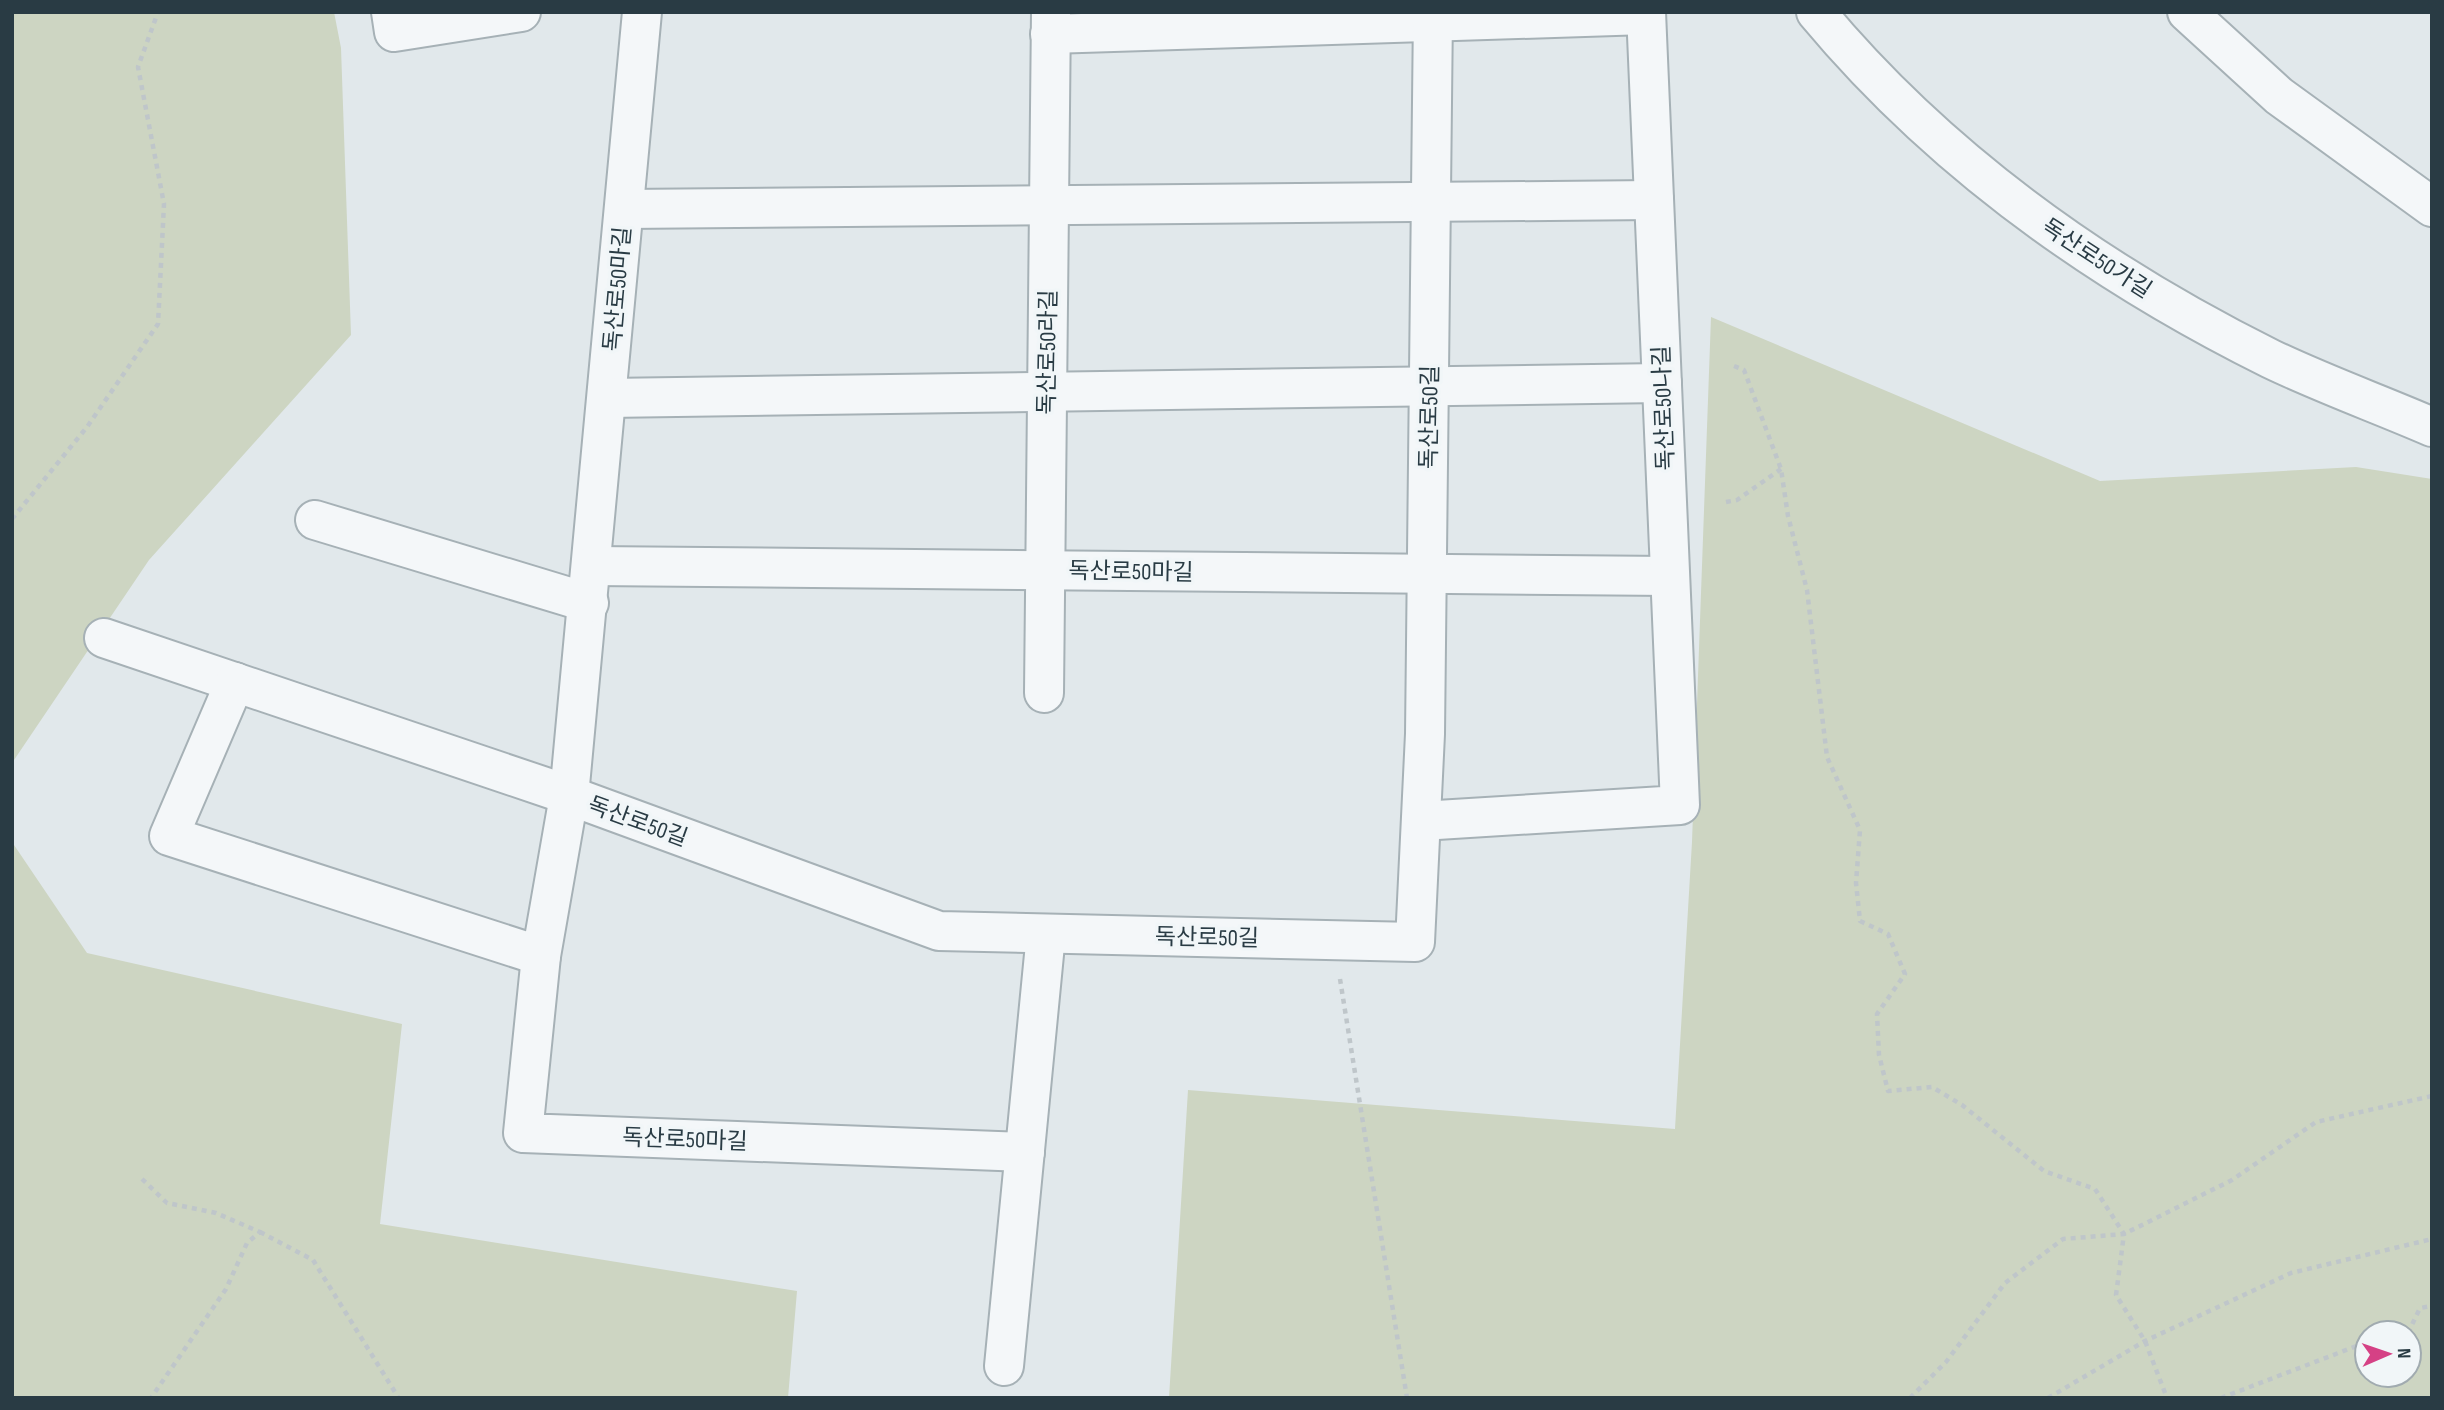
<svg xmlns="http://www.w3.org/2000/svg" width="2444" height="1410" font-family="'Sofia Sans Condensed','Noto Sans KR',sans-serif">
  <rect width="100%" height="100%" fill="#e1e8eb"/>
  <g fill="#cdd5c2" fill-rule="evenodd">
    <path d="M12,12H334L341,48L351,335L149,560L12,763Z"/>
    <path d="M1711,317L2100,481L2356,467L2432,479V1398H1169L1188,1090L1675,1129L1692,842ZM2367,1333H2409V1375H2367Z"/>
    <path d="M12,842L87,953L402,1024L380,1224L797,1291L788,1398H12Z"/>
  </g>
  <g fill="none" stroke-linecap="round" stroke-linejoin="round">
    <defs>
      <g id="minor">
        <path d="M391,12L394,32L521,12"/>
        <path d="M642,12L569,796L541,956L523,1133L1025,1152"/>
        <path d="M1816,12C1940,161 2098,273 2271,359C2323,384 2379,404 2432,427"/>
        <path d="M2187,12L2279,96L2432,207"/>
        <path d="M1050,34L1646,15"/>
        <path d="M625,209L1654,200"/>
        <path d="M607,398L1662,383"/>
        <path d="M315,520L589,603"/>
        <path d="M592,566L1670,576"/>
        <path d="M104,638L557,791L939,931L1415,942L1425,734L1433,12"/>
        <path d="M235,682L169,836L541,956"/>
        <path d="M1044,693L1051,12"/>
        <path d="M1421,821L1680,805L1646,12"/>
        <path d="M1004,1366L1046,934"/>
      </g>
    </defs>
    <use href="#minor" stroke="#a6b1b6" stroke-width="42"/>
    <g stroke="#bfc6ca" stroke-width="4.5" stroke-dasharray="5 5" stroke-linecap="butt">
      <path d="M1734,366L1744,370L1781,469L1788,516L1807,590L1827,757L1860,830L1856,883L1860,921L1888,934L1905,974L1877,1014L1879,1055L1888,1091L1932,1087L1962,1105L2044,1171L2095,1189L2124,1234L2116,1295L2145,1341L2167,1398"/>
      <path d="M1726,502L1737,500L1781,469"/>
      <path d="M12,519L87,427L158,324L164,204L138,67L158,12"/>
      <path d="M1340,979L1407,1398"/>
      <path d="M142,1179L167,1203L216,1213L260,1232L247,1243L226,1289L151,1398"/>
      <path d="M260,1232L313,1260L398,1397"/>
      <path d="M2408,1333L2420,1308L2432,1306"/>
      <path d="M1910,1398L1946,1362L2005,1283L2063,1239L2124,1234L2232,1180L2316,1122L2432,1096"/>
      <path d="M2048,1398L2145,1341L2291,1273L2432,1239"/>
      <path d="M2221,1398L2367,1342"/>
    </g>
    <use href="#minor" stroke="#f4f7f9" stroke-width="38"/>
  </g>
  <g text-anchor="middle" stroke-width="7" stroke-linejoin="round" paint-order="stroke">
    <g font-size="23" fill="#293b44" stroke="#f1f6f8">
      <text transform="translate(2097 258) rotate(33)" y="8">독산로50가길</text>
      <text transform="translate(617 289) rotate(-85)" y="8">독산로50마길</text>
      <text transform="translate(1047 352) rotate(-89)" y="8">독산로50라길</text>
      <text transform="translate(1663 408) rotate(-92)" y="8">독산로50나길</text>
      <text transform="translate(1429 417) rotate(-89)" y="8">독산로50길</text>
      <text transform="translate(1131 571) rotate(1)" y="8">독산로50마길</text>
      <text transform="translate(638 821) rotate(20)" y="8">독산로50길</text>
      <text transform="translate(1207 937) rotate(1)" y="8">독산로50길</text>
      <text transform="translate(685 1139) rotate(2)" y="8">독산로50마길</text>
    </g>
  </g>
  <rect width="2444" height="1410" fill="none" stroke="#293b44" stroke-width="28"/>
  <g transform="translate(2388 1354) rotate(88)"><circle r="33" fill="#f1f6f8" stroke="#a1abb0" stroke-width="2"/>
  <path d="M0-5L12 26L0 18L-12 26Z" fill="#d54185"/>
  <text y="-10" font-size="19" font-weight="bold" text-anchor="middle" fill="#293b44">N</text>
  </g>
</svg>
